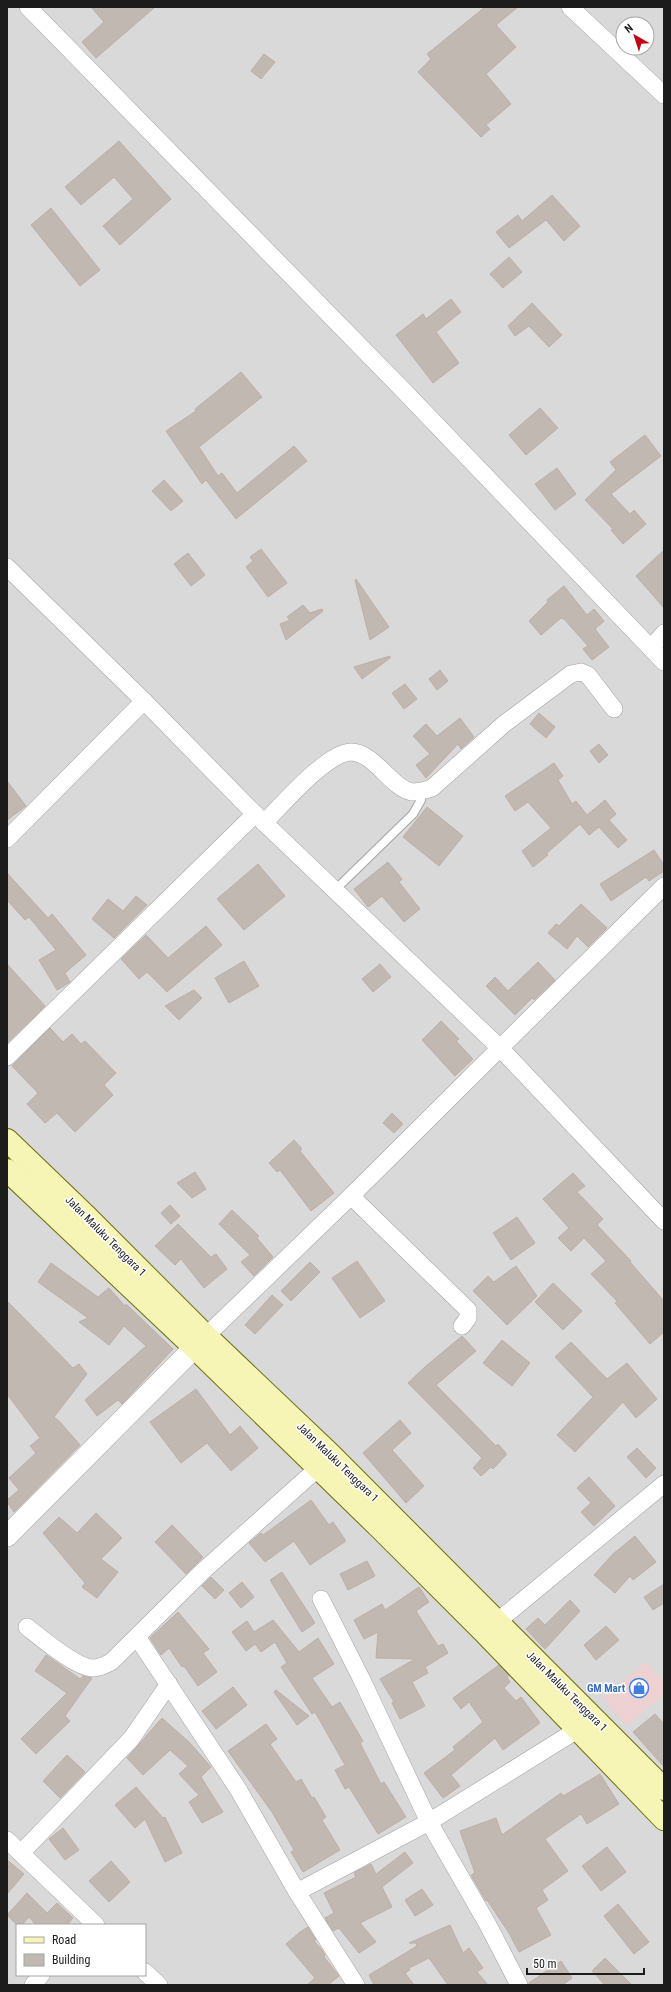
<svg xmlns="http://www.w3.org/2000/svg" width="671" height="1992" font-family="'Roboto Condensed',sans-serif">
  <rect width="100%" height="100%" fill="#ede8e2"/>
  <path fill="#dad9d9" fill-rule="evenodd" d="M7,7H664V1985H7ZM623,24H647V48H623ZM17,1925H145V1975H17Z"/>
  <path fill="#eed1d2" d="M646,1662L664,1682V1694L627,1726L603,1698Z"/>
  <g fill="#c1b8b2" stroke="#beaea5">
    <path d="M91,7H155L96,58L82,42L104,22Z"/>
    <path d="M485,7H518L496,25L516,47L486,74L511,104L486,125L490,129L481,137L418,72L431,59L427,54Z"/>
    <path d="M264,54L275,62L261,79L251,71Z"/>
    <path d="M119,141L171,199L120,245L103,226L133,199L114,177L81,205L65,187Z"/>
    <path d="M552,195L580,226L564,241L546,220L509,248L496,232L518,215L522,221Z"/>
    <path d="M51,208L100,270L80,286L31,225Z"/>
    <path d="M509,257L522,272L503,288L490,274Z"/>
    <path d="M451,299L461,312L436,332L459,363L433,383L396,335L423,314L426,319Z"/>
    <path d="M532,303L562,335L549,347L529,326L515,336L508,326Z"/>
    <path d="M241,372L262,397L199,447L218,476L222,473L237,493L294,446L307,461L236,519L206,480L202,484L166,431L196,411L195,409Z"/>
    <path d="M540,408L558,428L526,455L509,435Z"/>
    <path d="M645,435L661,456L611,494L630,514L634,510L646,524L623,544L611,530L613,529L585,500L616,470L610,462Z"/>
    <path d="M557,468L576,494L555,510L535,484Z"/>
    <path d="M164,480L183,501L171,511L152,491Z"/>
    <path d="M261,549L287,583L268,597L246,567L253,561L250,557Z"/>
    <path d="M664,550V608L636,576Z"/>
    <path d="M188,553L205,575L191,586L174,564Z"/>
    <path d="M356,579L389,627L370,640L355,580Z"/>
    <path d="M564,586L587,615L594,609L604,621L595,629L609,647L592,660L583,649L588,646L564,619L561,618L541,635L529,621L548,602L547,600Z"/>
    <path d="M303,605L310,613L322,609L323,611L286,640L280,624L290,620L287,617Z"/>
    <path d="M390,656V658L362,679L354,667Z"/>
    <path d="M440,670L448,681L437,690L429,679Z"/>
    <path d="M405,684L417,699L404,709L392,693Z"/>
    <path d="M539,713L555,727L546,738L530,724Z"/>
    <path d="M460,718L474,737L461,749L458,744L426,778L416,765L430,754L413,736L426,724L437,736Z"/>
    <path d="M599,744L608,755L599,763L590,751Z"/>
    <path d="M554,763L563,776L558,780L572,804L576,801L587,815L605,800L616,814L609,820L627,840L618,848L599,827L589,835L580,824L546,854L548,855L533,867L522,851L551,828L528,802L515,811L505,796Z"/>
    <path d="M7,781L26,806L7,820Z"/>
    <path d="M427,807L463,836L439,866L403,837Z"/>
    <path d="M654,850L664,865V871L649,881L646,877L611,901L600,884Z"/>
    <path d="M388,862L402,879L399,882L420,909L404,922L382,896L368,907L354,889Z"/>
    <path d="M258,864L285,896L244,930L217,899Z"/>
    <path d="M7,873L48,918L52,914L86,955L65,973L70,982L57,990L39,960L56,950L29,917L25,920L7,900Z"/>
    <path d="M136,896L147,905L114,938L92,919L108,899L123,911Z"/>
    <path d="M581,904L607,928L588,947L577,936L567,949L548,933L556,924L559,926Z"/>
    <path d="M206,926L222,945L167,992L147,972L139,979L121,959L146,935L168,958Z"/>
    <path d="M244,961L259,986L229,1003L215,978Z"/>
    <path d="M538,962L555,980L534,1000L532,998L515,1015L486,986L495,977L508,991Z"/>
    <path d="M7,964L45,1006L7,1043Z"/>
    <path d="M380,964L391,977L373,992L362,979Z"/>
    <path d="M194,990L202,998L179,1020L165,1006Z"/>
    <path d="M441,1021L459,1039L456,1041L473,1059L455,1076L422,1040Z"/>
    <path d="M50,1028L63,1042L72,1034L81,1044L85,1041L116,1073L104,1085L113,1095L75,1132L57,1113L45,1123L27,1104L38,1093L12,1066Z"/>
    <path d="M392,1113L403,1124L394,1133L383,1123Z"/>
    <path d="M294,1140L302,1149L300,1151L334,1193L311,1211L280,1170L277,1172L269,1163Z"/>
    <path d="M195,1172L206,1189L192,1198L177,1183Z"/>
    <path d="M573,1173L585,1186L577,1192L603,1219L597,1225L631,1261L630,1262L664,1301V1332L650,1344L615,1303L617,1301L591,1274L606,1261L584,1238L571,1251L558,1238L569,1228L543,1199Z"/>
    <path d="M170,1205L180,1216L171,1224L161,1213Z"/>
    <path d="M232,1210L259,1236L257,1238L273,1257L254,1276L241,1262L250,1255L219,1224Z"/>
    <path d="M517,1217L535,1243L511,1260L493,1233Z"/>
    <path d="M178,1224L211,1257L216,1254L227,1269L204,1288L181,1259L175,1265L155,1246Z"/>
    <path d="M357,1261L385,1301L360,1318L332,1278Z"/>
    <path d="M310,1262L320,1272L291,1301L281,1291Z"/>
    <path d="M51,1263L98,1297L109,1288L125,1306L126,1304L173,1349L122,1404L118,1400L97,1416L85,1400L146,1346L124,1326L109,1345L79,1322L88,1318L38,1282Z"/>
    <path d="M516,1266L537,1296L507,1325L473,1291L488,1276L494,1282Z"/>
    <path d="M553,1283L582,1311L563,1330L535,1302Z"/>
    <path d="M272,1295L283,1305L255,1334L245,1325Z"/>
    <path d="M7,1301L73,1368L79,1364L87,1374L54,1417L60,1422L80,1445L14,1512L7,1502V1500L19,1490L9,1478L36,1453L30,1446L40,1438L7,1394Z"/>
    <path d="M462,1336L476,1351L436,1385L496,1446L498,1444L506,1453V1455L493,1469L491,1467L481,1476L473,1468L482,1458L408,1383L426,1366Z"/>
    <path d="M502,1340L530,1363L512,1386L483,1363Z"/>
    <path d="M571,1342L607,1379L627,1363L657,1399L636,1418L623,1402L575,1452L557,1435L593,1397L555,1357Z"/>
    <path d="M196,1389L230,1435L240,1426L258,1448L231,1471L207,1443L181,1463L150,1422Z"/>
    <path d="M400,1420L411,1433L392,1450L424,1486L406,1503L363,1453Z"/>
    <path d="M637,1448L656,1468L646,1478L627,1457Z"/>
    <path d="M589,1477L615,1506L594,1526L581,1512L591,1503L577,1488Z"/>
    <path d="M311,1500L329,1525L333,1522L346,1541L310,1565L294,1541L265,1562L249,1543L261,1533L263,1535Z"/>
    <path d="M96,1513L122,1538L101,1559L118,1572L97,1598L82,1587L85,1583L43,1533L59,1517L77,1533Z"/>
    <path d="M172,1525L203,1557L186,1574L155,1542Z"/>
    <path d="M635,1536L656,1562L633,1580L630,1576L615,1593L594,1575L613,1554Z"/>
    <path d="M367,1561L375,1576L348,1590L340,1574Z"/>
    <path d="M282,1572L315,1623L302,1632L270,1580Z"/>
    <path d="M211,1577L224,1590L215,1599L202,1586Z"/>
    <path d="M242,1582L254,1597L241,1608L229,1593Z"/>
    <path d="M664,1584V1603L653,1610L644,1597Z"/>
    <path d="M419,1587L429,1602L416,1611L438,1646L443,1644L448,1653L425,1667L428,1673L412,1682L425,1706L400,1719L392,1703L394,1702L380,1679L415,1659L376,1658L378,1632L364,1639L354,1620L382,1604L385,1610Z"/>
    <path d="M570,1600L580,1611L545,1649L526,1629L538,1618L545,1625Z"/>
    <path d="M178,1612L209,1649L203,1653L217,1672L198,1686L184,1666L182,1667L169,1648L161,1655L150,1638Z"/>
    <path d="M273,1620L299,1652L318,1638L334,1664L312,1678L332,1707L340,1702L363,1741L360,1743L381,1784L384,1782L406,1817L378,1834L349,1787L345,1789L335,1770L345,1765L315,1712L312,1714L281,1667L287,1663L275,1642L261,1652L255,1644L246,1651L232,1632L247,1621L254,1632Z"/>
    <path d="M606,1626L619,1640L596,1660L584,1645Z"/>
    <path d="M46,1655L80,1679L83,1676L92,1678L65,1716L70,1721L36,1754L21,1739L67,1693L35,1671Z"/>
    <path d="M499,1665L509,1675L507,1677L510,1682L504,1688L516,1701L521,1697L540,1723L503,1750L495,1738L451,1775L460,1786L443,1798L424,1773L455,1750L453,1747L483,1722L469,1702L461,1709L453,1698Z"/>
    <path d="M233,1687L247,1705L216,1729L202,1711Z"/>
    <path d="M276,1690L309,1716L297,1725L274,1692Z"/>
    <path d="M655,1714L664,1724V1767L633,1732Z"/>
    <path d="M162,1718L190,1743L211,1767L201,1777L223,1812L202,1823L189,1802L199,1795L179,1774L188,1766L170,1750L143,1775L127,1758Z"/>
    <path d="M266,1724L277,1739L270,1744L296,1782L301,1779L312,1798L314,1797L326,1817L322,1820L340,1850L303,1872L291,1852L294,1850L272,1812L228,1751Z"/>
    <path d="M67,1755L85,1772L60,1798L43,1781Z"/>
    <path d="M600,1774L619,1804L587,1824L581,1814L545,1839L568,1871L542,1890L548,1900L536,1908L551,1935L519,1952L509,1933L487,1900L486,1901L471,1875L475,1873L460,1831L496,1818L502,1835L561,1793L563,1796Z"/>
    <path d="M136,1787L163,1818L165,1817L182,1853L165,1862L145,1819L135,1828L115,1805Z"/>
    <path d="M63,1828L79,1850L65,1860L49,1839Z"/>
    <path d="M607,1847L626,1872L601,1891L582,1866Z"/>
    <path d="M405,1852L413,1863L382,1887L392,1907L360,1923L376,1942L359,1953L339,1928L333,1931L325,1918L334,1913L324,1893L356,1877L354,1873L371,1864L376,1874Z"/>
    <path d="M7,1860L24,1874L7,1894Z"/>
    <path d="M111,1861L130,1882L109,1902L89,1881Z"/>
    <path d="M422,1889L433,1905L415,1916L405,1900Z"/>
    <path d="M27,1893L47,1913L57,1903L73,1918L67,1925H36L29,1917L22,1925H17L7,1915Z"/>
    <path d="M618,1904L649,1942L634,1954L604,1916Z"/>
    <path d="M450,1925L463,1953L469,1948L483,1968L477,1972L488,1985H448L429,1958L409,1968L410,1970L405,1973L414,1985H374L369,1975L417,1946L416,1943H409Z"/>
    <path d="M308,1927L316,1940L314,1941L322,1950L325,1955L324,1957L339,1976L328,1985H307L315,1978L286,1944L300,1932Z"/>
    <path d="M605,1958L632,1985H605L592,1971Z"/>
    <path d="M561,1961L572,1978L562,1985H529V1983Z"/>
  </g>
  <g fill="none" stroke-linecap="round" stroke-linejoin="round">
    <defs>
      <path id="service" d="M335,890L413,814L421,800L420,792"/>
      <g id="minor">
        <path d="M28,7L404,391L664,662"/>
        <path d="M570,7L664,95"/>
        <path d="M7,567L144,701L255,814L500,1048L664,886"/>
        <path d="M651,648L664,633"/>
        <path d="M264,823C282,805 326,753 351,752C374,752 392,789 412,792C419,792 426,790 432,788L504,724L571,674L581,672L588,675L614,709"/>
        <path d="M7,839L144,701"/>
        <path d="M7,1057L255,814"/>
        <path d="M351,1196L468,1310V1318L462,1326"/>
        <path d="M206,1336L351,1196L500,1048L664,1221"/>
        <path d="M321,1599L361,1678L429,1822L297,1892L356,1985"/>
        <path d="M498,1621L664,1484"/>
        <path d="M27,1627C41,1638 76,1668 93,1668C100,1668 105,1665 111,1662L203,1571L317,1469"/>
        <path d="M137,1637L238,1789L297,1892"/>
        <path d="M7,1840L96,1925"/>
        <path d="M21,1853L131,1739L169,1684"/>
        <path d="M145,1972L159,1985"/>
        <path d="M33,1985L41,1975"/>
        <path d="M519,1985L488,1925L429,1822L577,1730"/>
      </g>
      <path id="tertiary" d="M7,1536L206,1336"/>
      <g id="secondary">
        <path d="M7,1140L86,1216L206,1336L331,1455L664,1789"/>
        <path d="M7,1170L194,1347L381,1529L484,1632L664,1819"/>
      </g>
    </defs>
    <use href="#service" stroke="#a3a3a3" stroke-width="10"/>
    <use href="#minor" stroke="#a3a3a3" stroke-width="18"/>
    <use href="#tertiary" stroke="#a3a3a3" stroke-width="22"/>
    <use href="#secondary" stroke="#6b6e08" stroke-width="24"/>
    <use href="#service" stroke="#fff" stroke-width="8"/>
    <use href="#minor" stroke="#fff" stroke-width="17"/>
    <use href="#tertiary" stroke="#fff" stroke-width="21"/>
    <use href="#secondary" stroke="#f7f5b6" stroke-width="22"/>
  </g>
  <defs>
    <symbol id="shop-ring" viewBox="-11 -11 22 22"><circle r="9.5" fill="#fff" stroke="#3f7fe0" stroke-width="1.5"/><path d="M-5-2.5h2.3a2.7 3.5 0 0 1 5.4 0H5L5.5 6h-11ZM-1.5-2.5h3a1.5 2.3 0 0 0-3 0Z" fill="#3f7fe0"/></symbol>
  </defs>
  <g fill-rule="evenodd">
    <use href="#shop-ring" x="628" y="1677" width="22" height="22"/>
  </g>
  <g text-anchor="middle" stroke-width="3" stroke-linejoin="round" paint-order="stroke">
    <g font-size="11" fill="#1c1c1c" stroke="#fff">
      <text transform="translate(106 1236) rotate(45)" y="4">Jalan Maluku Tenggara 1</text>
      <text transform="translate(338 1462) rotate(44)" y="4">Jalan Maluku Tenggara 1</text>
      <text transform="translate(567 1691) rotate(45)" y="4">Jalan Maluku Tenggara 1</text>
    </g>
    <g font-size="11" font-weight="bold" fill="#366cbe" stroke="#fff" text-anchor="end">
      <text x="625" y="1692">GM Mart</text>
    </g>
  </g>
  <rect width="671" height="1992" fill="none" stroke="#1c1c1c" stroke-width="16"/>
  <rect x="16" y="1924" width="130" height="52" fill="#ffffff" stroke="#a4a4a4"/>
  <rect x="24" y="1937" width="20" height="6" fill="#f7f5b6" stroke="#a4a4a4"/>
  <text x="52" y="1944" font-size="12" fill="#1c1c1c">Road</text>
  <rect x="24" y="1954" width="20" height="12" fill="#c1b8b2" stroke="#a4a4a4"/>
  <text x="52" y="1964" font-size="12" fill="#1c1c1c">Building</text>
  <g transform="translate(635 36) rotate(321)"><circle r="19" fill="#ffffff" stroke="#a4a4a4"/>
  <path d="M0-3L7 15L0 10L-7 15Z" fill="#c10716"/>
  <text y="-6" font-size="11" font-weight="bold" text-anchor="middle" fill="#1c1c1c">N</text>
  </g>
  <path d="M527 1968v6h117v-6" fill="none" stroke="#1c1c1c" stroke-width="2"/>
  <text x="533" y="1968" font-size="12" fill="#1c1c1c" stroke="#ffffff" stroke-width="3" paint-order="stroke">50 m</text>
</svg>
